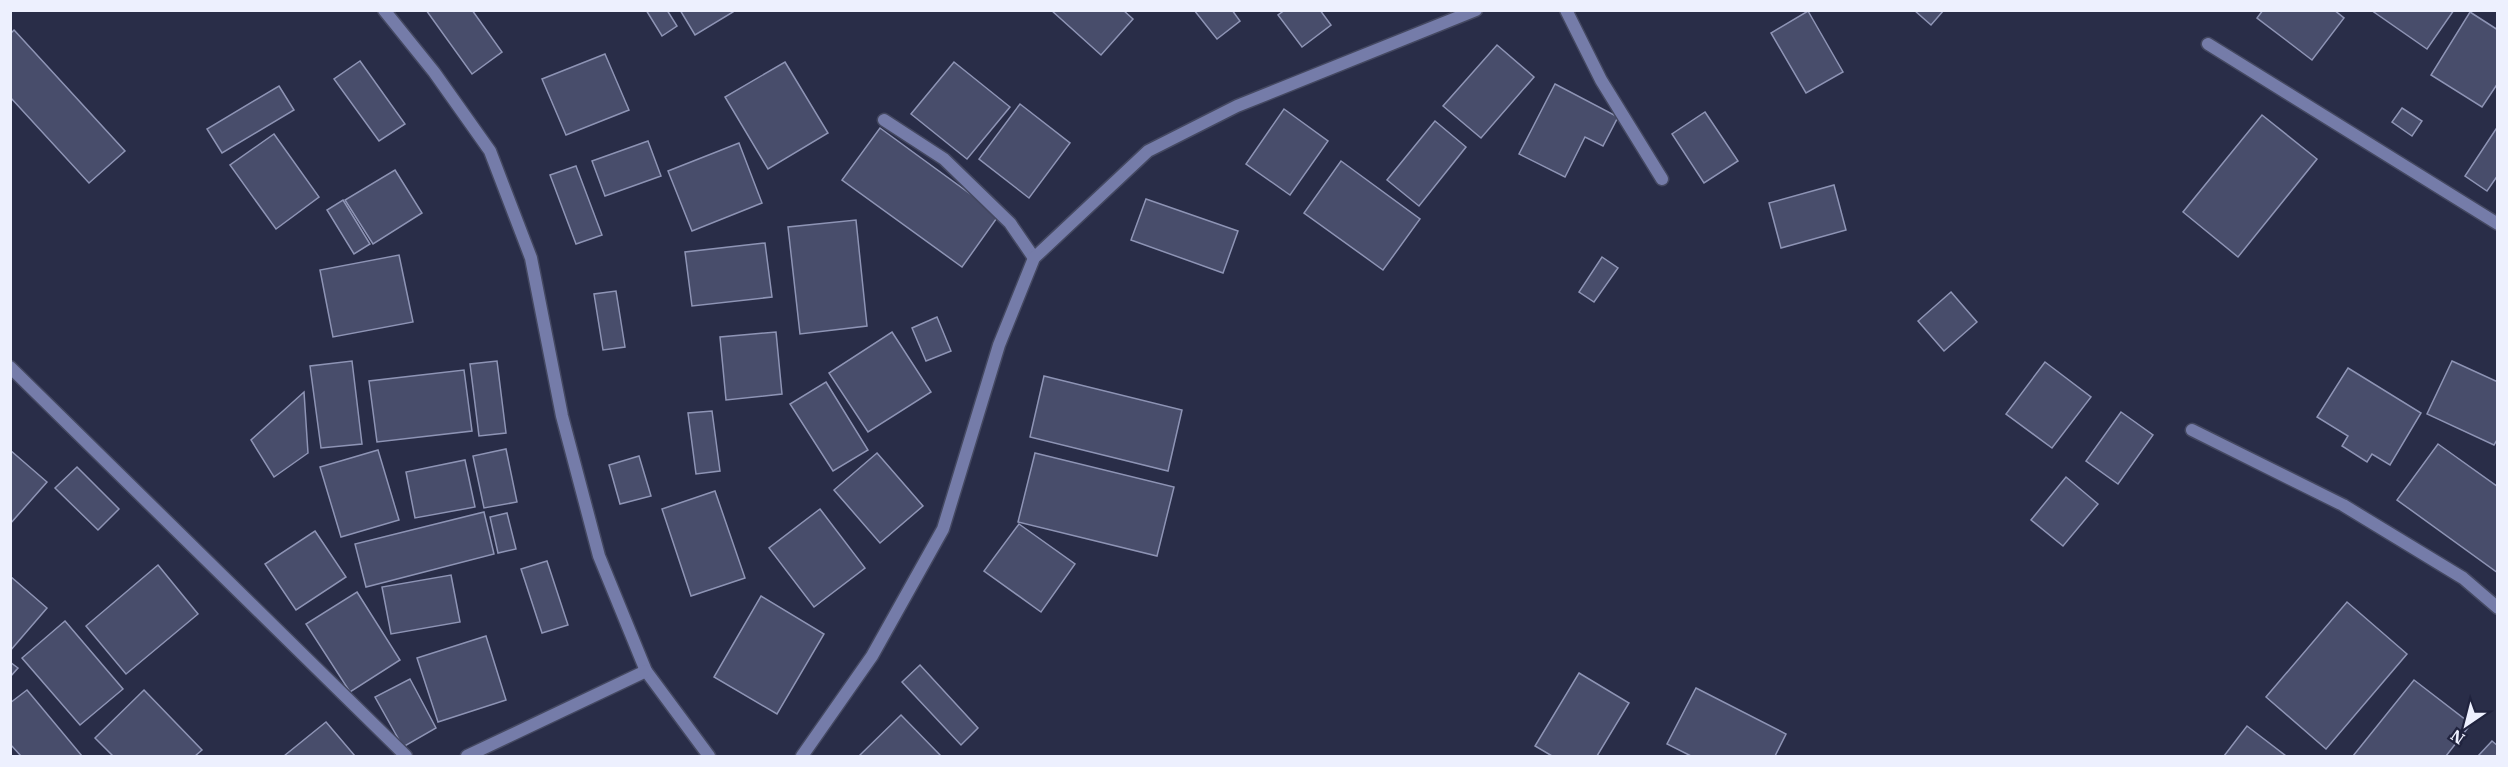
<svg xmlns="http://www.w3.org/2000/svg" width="2508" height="767" font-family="'IBM Plex Serif',serif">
  <rect width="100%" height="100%" fill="#292d48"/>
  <g fill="#484d6b" stroke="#8e94b5" stroke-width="1.5">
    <path d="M426,10H472L502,52L472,74Z"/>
    <path d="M646,10H667L677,26L662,36Z"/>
    <path d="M680,10H732L733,12L695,35Z"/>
    <path d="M1051,10H1123L1133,19L1101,55Z"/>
    <path d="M1194,10H1232L1240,21L1217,39Z"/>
    <path d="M1285,10H1320L1331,25L1302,47L1278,15Z"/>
    <path d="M1914,10H1944L1931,25Z"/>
    <path d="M2263,10H2334L2344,18L2312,60L2257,18Z"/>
    <path d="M2371,10H2454L2427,49Z"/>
    <path d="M1808,11L1843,72L1806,93L1771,33Z"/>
    <path d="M2470,12L2498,30V83L2482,107L2431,75Z"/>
    <path d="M14,30L125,151L89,183L10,97V34Z"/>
    <path d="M1497,45L1534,77L1481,138L1443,106Z"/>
    <path d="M605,54L629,110L566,135L542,79Z"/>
    <path d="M360,61L405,124L379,141L334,79Z"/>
    <path d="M785,62L828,133L768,169L725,97Z"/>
    <path d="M954,62L1010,107L967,159L911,114Z"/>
    <path d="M1555,84L1618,117L1603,146L1585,137L1565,177L1519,154Z"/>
    <path d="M279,86L294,110L222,153L207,129Z"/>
    <path d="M1020,104L1070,143L1029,198L979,159Z"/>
    <path d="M2402,108L2422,121L2412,136L2392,122Z"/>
    <path d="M1284,109L1328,141L1290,195L1246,164Z"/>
    <path d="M1705,112L1738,161L1704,183L1672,134Z"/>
    <path d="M2262,115L2317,159L2238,257L2183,212Z"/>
    <path d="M1435,121L1466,147L1419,206L1387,180Z"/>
    <path d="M2498,126V175L2487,191L2465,176Z"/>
    <path d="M880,128L999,215L962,267L842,180Z"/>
    <path d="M274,134L319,197L276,229L230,165Z"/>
    <path d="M648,141L661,176L605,196L592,161Z"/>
    <path d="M739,143L762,203L692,231L668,171Z"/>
    <path d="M1341,161L1420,219L1383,270L1304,213Z"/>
    <path d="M576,166L602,235L576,244L550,175Z"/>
    <path d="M395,170L422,213L373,244L345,200Z"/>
    <path d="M1834,185L1846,230L1781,248L1769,203Z"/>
    <path d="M1146,199L1238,231L1223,273L1131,240Z"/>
    <path d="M343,200L370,244L354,254L327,210Z"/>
    <path d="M856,220L867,326L800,334L788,227Z"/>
    <path d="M765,243L772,297L692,306L685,252Z"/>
    <path d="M399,255L413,322L333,337L320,270Z"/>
    <path d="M1602,257L1618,268L1594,302L1579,292Z"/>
    <path d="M616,291L625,347L603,350L594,294Z"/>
    <path d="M1951,292L1977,322L1944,351L1918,321Z"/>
    <path d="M937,317L951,351L926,361L912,328Z"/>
    <path d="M776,332L782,394L726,400L720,337Z"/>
    <path d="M892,332L931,392L868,432L829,373Z"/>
    <path d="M352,361L362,444L321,448L310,366Z"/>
    <path d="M497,361L506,433L479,436L470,364Z"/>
    <path d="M2452,361L2498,382V438L2494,445L2427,414Z"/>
    <path d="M2045,362L2091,397L2052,448L2006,414Z"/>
    <path d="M2348,368L2421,413L2390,465L2372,454L2367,462L2342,446L2348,436L2317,417Z"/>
    <path d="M464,370L472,431L377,442L369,381Z"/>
    <path d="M1044,376L1182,410L1168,471L1030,437Z"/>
    <path d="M826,382L868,450L833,471L790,404Z"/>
    <path d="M304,392L308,453L274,477L251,440Z"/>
    <path d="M712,411L720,471L696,474L688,413Z"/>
    <path d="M2121,412L2153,435L2118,484L2086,461Z"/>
    <path d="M2438,444L2498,487V573L2397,500Z"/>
    <path d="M506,449L517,502L484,508L473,456Z"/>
    <path d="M10,450L47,482L10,524Z"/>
    <path d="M378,450L399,520L341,537L320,467Z"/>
    <path d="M877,453L923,506L880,543L834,490Z"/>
    <path d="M1035,453L1174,487L1157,556L1018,522Z"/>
    <path d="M639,456L651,496L620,504L609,465Z"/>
    <path d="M465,460L475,507L415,518L406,472Z"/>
    <path d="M77,467L119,509L98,530L55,488Z"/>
    <path d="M2066,477L2098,504L2063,546L2031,520Z"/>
    <path d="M715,491L745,578L691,596L662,509Z"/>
    <path d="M820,509L865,568L814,607L769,548Z"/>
    <path d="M484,512L494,554L366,587L355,544Z"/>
    <path d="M507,513L516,549L498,553L490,517Z"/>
    <path d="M1019,524L1075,564L1041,612L984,571Z"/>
    <path d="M315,531L346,577L296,610L265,564Z"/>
    <path d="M547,561L568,625L542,633L521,569Z"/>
    <path d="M158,565L198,614L126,674L86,626Z"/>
    <path d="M451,575L460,622L391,634L382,587Z"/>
    <path d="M10,576L47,608L10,651Z"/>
    <path d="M357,592L400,660L350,692L306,624Z"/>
    <path d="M761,596L824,634L777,714L714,677Z"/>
    <path d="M2347,602L2407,654L2326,749L2266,697Z"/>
    <path d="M65,621L123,689L80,725L22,658Z"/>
    <path d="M486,636L506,700L438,722L417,658Z"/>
    <path d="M10,662L18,668L10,677Z"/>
    <path d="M920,665L978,728L961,745L902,682Z"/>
    <path d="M1579,673L1629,703L1597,756H1552L1535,746Z"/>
    <path d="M410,679L436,728L403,747L375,697Z"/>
    <path d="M2414,680L2471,724L2446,756H2353Z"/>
    <path d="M1696,688L1786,734L1775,756H1691L1667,744Z"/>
    <path d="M27,690L82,756H21L10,744V703Z"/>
    <path d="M144,690L202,750L195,756H113L95,738Z"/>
    <path d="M901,715L941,756H859Z"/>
    <path d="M326,722L355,756H284Z"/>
    <path d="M2247,726L2286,756H2224Z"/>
    <path d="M2492,741L2498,746V756H2478Z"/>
  </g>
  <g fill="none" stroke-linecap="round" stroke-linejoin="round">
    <defs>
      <g id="street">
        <path d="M384,10L434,72L490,151L531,258L562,416L599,556L646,671L709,756"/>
        <path d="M1566,10L1601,80L1662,179"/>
        <path d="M2208,44L2498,224"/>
        <path d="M884,120L944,159L1010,223L1034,258"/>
        <path d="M10,367L406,756"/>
        <path d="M2192,430L2343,505L2463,578L2498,608"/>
        <path d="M467,756L646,671"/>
        <path d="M802,756L872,656L943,529L999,345L1034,258L1148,151L1237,106L1476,10"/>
      </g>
    </defs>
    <use href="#street" stroke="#444861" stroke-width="15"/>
    <use href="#street" stroke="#757ca9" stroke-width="12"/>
  </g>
  <rect width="2508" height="767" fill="none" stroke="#edf0fe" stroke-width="24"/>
  <g transform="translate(2466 725) rotate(215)" stroke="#20233e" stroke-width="4.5" paint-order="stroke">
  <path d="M0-4.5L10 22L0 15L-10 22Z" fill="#edf0fe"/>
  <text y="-9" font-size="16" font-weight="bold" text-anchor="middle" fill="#edf0fe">N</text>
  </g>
</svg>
